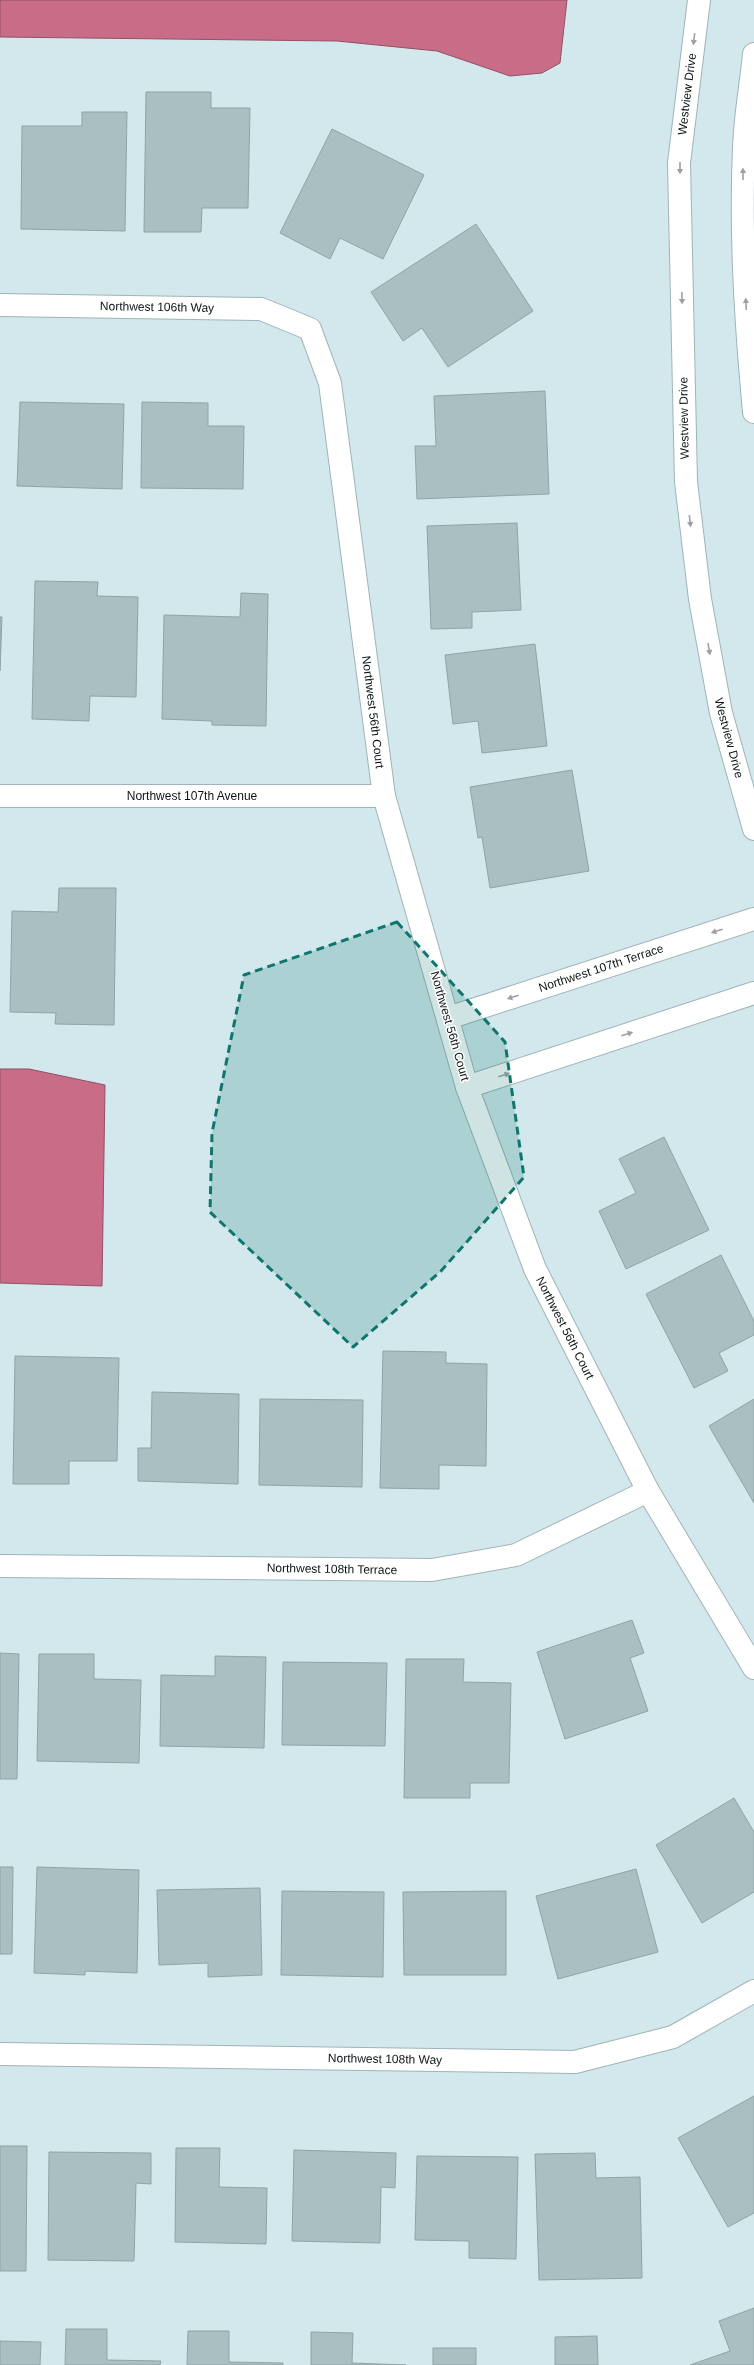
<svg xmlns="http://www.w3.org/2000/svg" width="754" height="2365" font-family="Arial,sans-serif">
  <rect width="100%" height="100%" fill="#d2e8ec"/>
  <g fill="#c96c87" stroke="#905164">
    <path d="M0,0H567L560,63L542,73L510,76L437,51L337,41L0,37Z"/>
    <path d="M0,1069H29L105,1085L102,1286L0,1283Z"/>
  </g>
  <g fill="#a9bfc2" stroke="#8fa4a7">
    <path d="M146,92H211V108H250L248,208H202L201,232H144Z"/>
    <path d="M82,112H127L125,231L21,229L22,126H82Z"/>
    <path d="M332,129L424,175L383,259L340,238L330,259L280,233Z"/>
    <path d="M476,224L533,311L448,367L422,328L403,341L371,292Z"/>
    <path d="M545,391L549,494L417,499L415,446H436L434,396Z"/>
    <path d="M20,402L124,404L122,489L17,486Z"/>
    <path d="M142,402L208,403V426H244L243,489L141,488Z"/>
    <path d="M517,523L521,610L472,612V628L431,629L427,526Z"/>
    <path d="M35,581L98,582L97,596L138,597L136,697L90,696L89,721L32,719Z"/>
    <path d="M241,593L268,594L266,726L212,725V721L162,719L164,615L240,617Z"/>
    <path d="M0,617H2L0,671Z"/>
    <path d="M535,644L547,746L482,753L478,721L453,724L445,655Z"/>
    <path d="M572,770L589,871L490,888L482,837L478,838L470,787Z"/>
    <path d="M59,888H116L114,1025L55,1024L56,1013L10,1012L12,911L58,912Z"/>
    <path d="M664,1137L709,1230L626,1269L599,1211L636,1193L619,1159Z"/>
    <path d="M721,1255L754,1321V1335L719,1353L728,1371L694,1388L646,1294Z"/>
    <path d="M383,1351L446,1352V1363L487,1364L486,1466L439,1465V1489L380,1488Z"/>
    <path d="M15,1356L119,1358L117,1461H69V1484H13Z"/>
    <path d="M152,1392L239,1394L238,1484L138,1481V1448H151Z"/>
    <path d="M260,1399L363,1400L362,1487L259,1485Z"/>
    <path d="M754,1399V1503L709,1426Z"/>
    <path d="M632,1620L644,1653L630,1658L648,1711L565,1739L537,1652Z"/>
    <path d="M0,1653L19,1654L17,1779H0Z"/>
    <path d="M39,1654H94V1679L141,1680L139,1763L37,1761Z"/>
    <path d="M215,1656L266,1657L264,1748L160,1746L161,1675L215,1676Z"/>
    <path d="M406,1659H464L463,1682L511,1683L509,1783H470V1798H404Z"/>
    <path d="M283,1662L387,1663L385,1746L282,1745Z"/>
    <path d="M734,1798L754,1832V1892L702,1923L656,1845Z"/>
    <path d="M0,1867H13L12,1954H0Z"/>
    <path d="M37,1867L139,1870L137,1973L85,1971V1975L34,1973Z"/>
    <path d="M636,1869L658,1952L558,1979L536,1896Z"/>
    <path d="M260,1888L262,1975L208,1977V1963L159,1965L157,1890Z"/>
    <path d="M282,1891L384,1892L383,1977L281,1975Z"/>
    <path d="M506,1891V1975H404L403,1892Z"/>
    <path d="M754,2096V2213L728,2227L678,2138Z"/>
    <path d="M0,2146H27L26,2271H0Z"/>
    <path d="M176,2148H220L219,2187L267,2188L266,2244L175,2242Z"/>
    <path d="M294,2150L396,2153L395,2188L381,2187L380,2243L292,2241Z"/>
    <path d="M49,2152L151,2153V2184L136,2183L134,2261L48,2260Z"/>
    <path d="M595,2153L596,2178L640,2177L642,2278L539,2280L535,2154Z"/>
    <path d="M417,2156L518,2157L516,2259L469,2258V2241L415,2240Z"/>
    <path d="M754,2308V2365H690L730,2351L719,2321Z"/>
    <path d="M66,2329H107V2360L161,2361L160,2365H65Z"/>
    <path d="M188,2331H229V2362L283,2363V2365H187Z"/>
    <path d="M311,2332L353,2333L352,2363L406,2365H311Z"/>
    <path d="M597,2336L598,2365H555V2337Z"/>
    <path d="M0,2341L41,2342L40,2365H0Z"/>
    <rect x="433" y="2348" width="43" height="17"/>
  </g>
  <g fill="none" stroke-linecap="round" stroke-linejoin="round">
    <defs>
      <g id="street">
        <path d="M0,305L261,309L310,329L330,383L384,796L467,1087L535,1269L648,1491L754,1668"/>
        <path d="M0,796H384"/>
        <path d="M448,1018L754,919"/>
        <path d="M467,1087L754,993"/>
        <path d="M0,1566L432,1570L516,1555L648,1491"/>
        <path d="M0,2054L575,2062L673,2037L754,1991"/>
      </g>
      <g id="secondary">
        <path d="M699,0L679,163L686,482L700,599L721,713L754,829"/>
        <path d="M754,54C751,85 745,116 744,148C740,236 746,325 754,412"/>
      </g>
    </defs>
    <use href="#street" stroke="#9fb4b7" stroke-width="24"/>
    <use href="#secondary" stroke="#9fb4b7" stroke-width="24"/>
    <use href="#street" stroke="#fff" stroke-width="22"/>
    <use href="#secondary" stroke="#fff" stroke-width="22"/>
  </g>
  <defs><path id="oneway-solid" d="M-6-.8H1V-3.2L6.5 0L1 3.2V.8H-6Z"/></defs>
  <g fill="#9da1a1">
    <use href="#oneway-solid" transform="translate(694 39) rotate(97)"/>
    <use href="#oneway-solid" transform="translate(680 168) rotate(90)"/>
    <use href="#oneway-solid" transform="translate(743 174) rotate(-90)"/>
    <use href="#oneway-solid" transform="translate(682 298) rotate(89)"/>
    <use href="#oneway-solid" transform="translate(746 304) rotate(-93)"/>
    <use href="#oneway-solid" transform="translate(690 521) rotate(83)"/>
    <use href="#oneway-solid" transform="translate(709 649) rotate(80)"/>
    <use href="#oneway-solid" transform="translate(717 931) rotate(162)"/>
    <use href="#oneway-solid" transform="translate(513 997) rotate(162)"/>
    <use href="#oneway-solid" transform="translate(627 1034) rotate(-18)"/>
    <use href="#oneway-solid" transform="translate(504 1075) rotate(-18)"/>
  </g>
  <path fill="#0f766e" fill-opacity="0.2" stroke="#0f766e" stroke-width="3" stroke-dasharray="8 5" stroke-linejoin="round" d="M397,922L505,1042L524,1177L441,1271L353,1347L210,1212L212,1133L244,975Z"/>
  <g text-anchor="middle" stroke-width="3" stroke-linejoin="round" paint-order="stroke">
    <g font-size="12" fill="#0b1314" stroke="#fff">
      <text transform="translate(687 94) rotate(-83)" y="4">Westview Drive</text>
      <text transform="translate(157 307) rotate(1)" y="4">Northwest 106th Way</text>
      <text transform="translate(684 418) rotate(-91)" y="4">Westview Drive</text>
      <text transform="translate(373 712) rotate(83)" y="4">Northwest 56th Court</text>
      <text transform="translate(729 738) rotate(75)" y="4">Westview Drive</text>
      <text x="192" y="800">Northwest 107th Avenue</text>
      <text transform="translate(601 968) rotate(-18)" y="4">Northwest 107th Terrace</text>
      <text transform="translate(450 1026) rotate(74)" y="4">Northwest 56th Court</text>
      <text transform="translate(565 1328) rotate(63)" y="4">Northwest 56th Court</text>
      <text transform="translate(332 1569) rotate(1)" y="4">Northwest 108th Terrace</text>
      <text transform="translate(385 2059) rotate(1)" y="4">Northwest 108th Way</text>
    </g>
  </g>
</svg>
